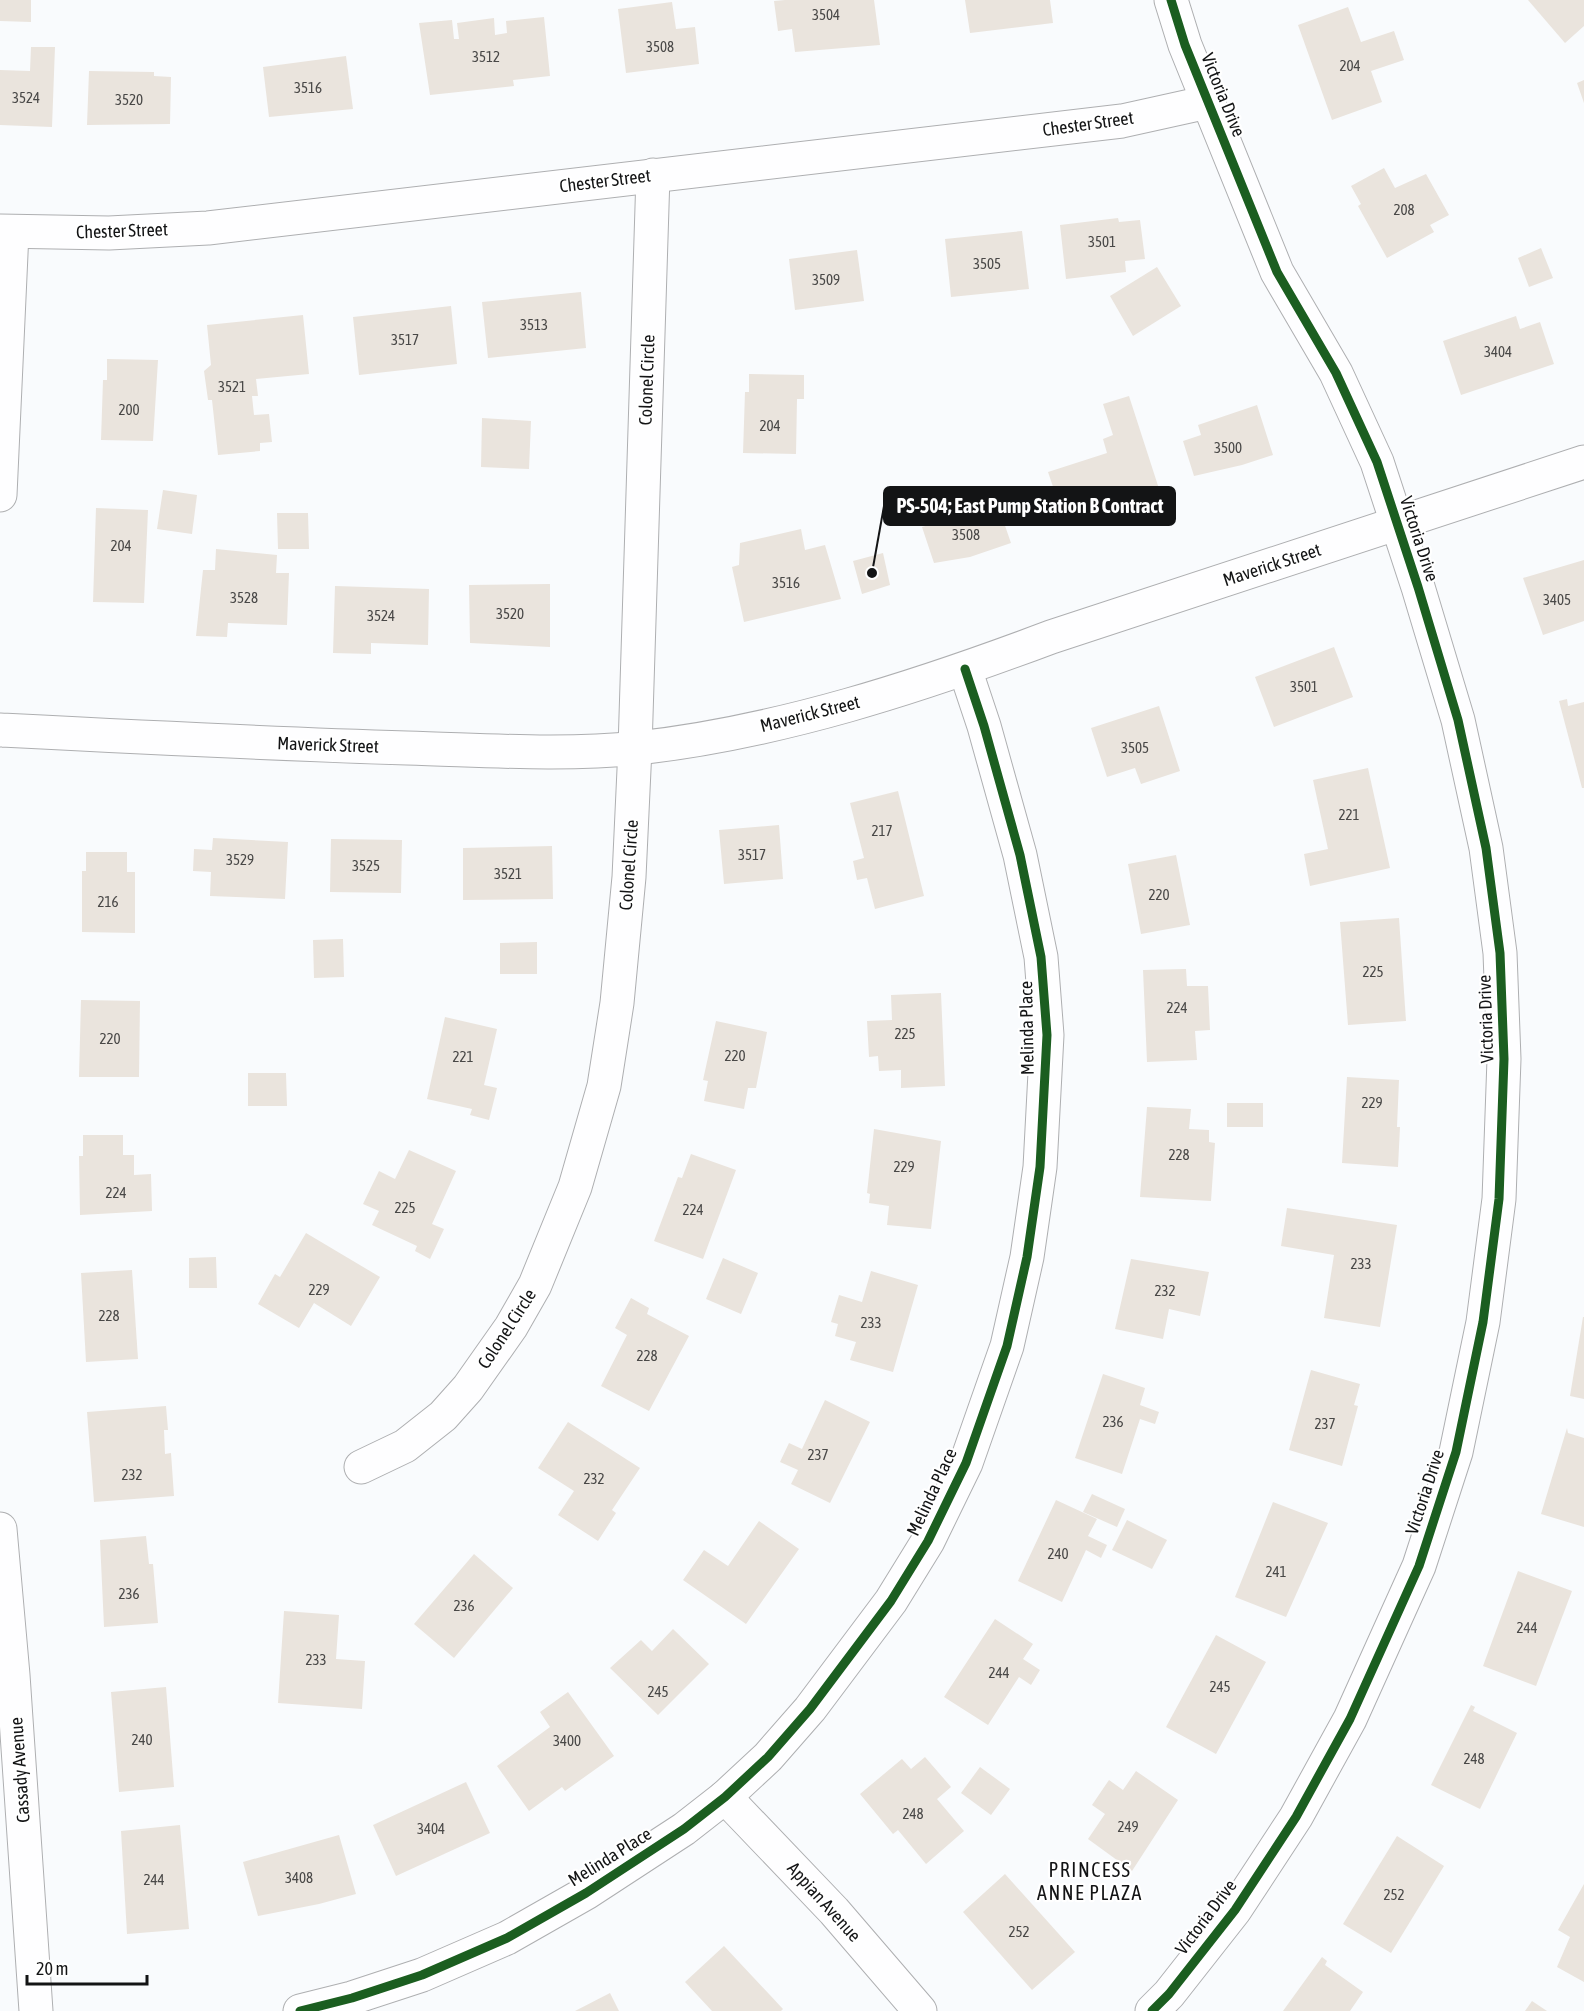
<svg xmlns="http://www.w3.org/2000/svg" width="1584" height="2011" font-family="'Asap Condensed',sans-serif">
  <rect width="100%" height="100%" fill="#f9fbfd"/>
  <g fill="#eae4dd">
    <path d="M0,0H31V22L0,21Z"/>
    <path d="M785,0H874L880,45L795,52L792,29L778,31L774,1Z"/>
    <path d="M965,0H1050L1053,23L970,33Z"/>
    <path d="M1528,0H1584V26L1565,43Z"/>
    <path d="M672,2L676,29L695,27L699,64L626,73L618,9Z"/>
    <path d="M1348,7L1361,42L1394,31L1404,60L1371,71L1382,102L1332,120L1298,25Z"/>
    <path d="M544,17L550,76L513,80L514,86L430,95L419,23L452,20L454,39H459L457,23L494,18L495,35L507,33L506,21Z"/>
    <path d="M31,47H55L52,127L0,125V70L30,71Z"/>
    <path d="M346,56L353,109L269,117L263,67Z"/>
    <path d="M89,71L154,72V76L171,77L170,124L87,125Z"/>
    <path d="M1584,80V103L1577,83Z"/>
    <path d="M1384,168L1395,188L1426,174L1449,215L1430,225L1434,232L1387,258L1358,206L1361,204L1351,186Z"/>
    <path d="M1118,218L1119,222L1140,220L1145,259L1125,261L1126,272L1066,279L1060,225Z"/>
    <path d="M1022,231L1029,289L951,297L945,239Z"/>
    <path d="M1541,248L1553,278L1529,287L1518,258Z"/>
    <path d="M857,250L864,301L795,310L789,259Z"/>
    <path d="M1157,267L1181,306L1133,336L1110,296Z"/>
    <path d="M581,292L586,348L488,358L482,302Z"/>
    <path d="M451,306L457,364L359,375L353,317Z"/>
    <path d="M303,315L309,374L256,379L258,396H252L254,415L269,414L272,442L260,443V451L218,455L212,400H208L204,371L211,365L207,325Z"/>
    <path d="M1516,316L1520,329L1540,322L1554,364L1461,395L1443,341Z"/>
    <path d="M107,359L158,360L153,441L101,440L103,380H107Z"/>
    <path d="M749,374L804,375V399H797L796,454L743,453L745,392H749Z"/>
    <path d="M1129,396L1161,495L1066,525L1048,472L1107,453L1103,439L1113,435L1103,404Z"/>
    <path d="M1257,405L1273,455L1242,465L1194,476L1183,441L1201,435L1198,425Z"/>
    <path d="M482,418L531,421L529,469L481,467Z"/>
    <path d="M163,490L197,495L192,534L157,529Z"/>
    <path d="M993,491L1011,543L970,557L934,563L922,527L942,521L938,510Z"/>
    <path d="M96,508L148,510L144,603L93,602Z"/>
    <path d="M277,513H308L309,549H278Z"/>
    <path d="M801,529L805,550L825,545L841,599L744,622L732,567L739,565L740,543Z"/>
    <path d="M216,549L277,555L276,573H289L287,625L228,623L227,637L196,636L203,570H215Z"/>
    <path d="M883,553L890,585L862,594L853,561Z"/>
    <path d="M1584,560V621L1543,635L1523,578Z"/>
    <path d="M550,584V647L470,643L469,585Z"/>
    <path d="M335,586L429,589L428,645L371,643V654L333,653Z"/>
    <path d="M1334,647L1353,697L1274,727L1255,677Z"/>
    <path d="M1567,699L1568,706L1584,702V788H1582L1559,701Z"/>
    <path d="M1159,706L1180,771L1141,784L1135,768L1107,777L1091,728Z"/>
    <path d="M1368,768L1390,868L1310,886L1304,854L1328,849L1313,780Z"/>
    <path d="M898,791L924,896L875,909L867,878L857,880L853,861L864,858L850,803Z"/>
    <path d="M779,825L783,879L724,884L719,830Z"/>
    <path d="M213,838L288,842L285,899L210,896L211,872L193,871L194,849L212,850Z"/>
    <path d="M331,839L402,840L401,893L330,892Z"/>
    <path d="M552,846L553,899L463,900V848Z"/>
    <path d="M86,852H127V872H135V933L82,932V871H86Z"/>
    <path d="M1176,855L1190,925L1141,934L1128,864Z"/>
    <path d="M1399,918L1406,1021L1348,1025L1340,922Z"/>
    <path d="M343,939L344,977L314,978L313,940Z"/>
    <path d="M537,942V974H500V943Z"/>
    <path d="M1186,969L1187,986H1208L1210,1030L1195,1031L1197,1060L1147,1062L1143,970Z"/>
    <path d="M941,993L945,1086L901,1088V1070L879,1071L878,1056L869,1057L867,1021L892,1020L891,995Z"/>
    <path d="M81,1000L140,1001L139,1077H79Z"/>
    <path d="M445,1017L497,1029L484,1085L497,1088L489,1120L470,1115L472,1109L427,1099Z"/>
    <path d="M716,1021L767,1032L756,1088H748L744,1109L704,1101L708,1081L703,1080Z"/>
    <path d="M248,1073H286L287,1106H248Z"/>
    <path d="M1347,1077L1399,1080L1397,1127H1400L1398,1167L1342,1163Z"/>
    <rect x="1227" y="1103" width="36" height="24"/>
    <path d="M1147,1107L1191,1109L1189,1129L1209,1130V1142L1215,1143L1211,1201L1140,1197Z"/>
    <path d="M874,1129L941,1141L931,1229L887,1225L889,1206L869,1203L870,1194L867,1193Z"/>
    <path d="M83,1135H123V1155H134V1175L151,1174L152,1211L80,1215L79,1156H83Z"/>
    <path d="M409,1150L456,1171L432,1224L444,1229L430,1259L415,1251L417,1246L372,1225L379,1211L363,1204L379,1171L395,1179Z"/>
    <path d="M691,1154L736,1170L703,1259L654,1241L678,1177L682,1178Z"/>
    <path d="M1287,1208L1397,1225L1380,1327L1324,1318L1334,1255L1281,1246Z"/>
    <path d="M306,1233L380,1277L351,1326L314,1303L299,1328L258,1304L275,1274L280,1277Z"/>
    <path d="M216,1257L217,1288H189V1258Z"/>
    <path d="M723,1258L758,1273L741,1314L706,1299Z"/>
    <path d="M1131,1259L1209,1272L1200,1316L1169,1309L1163,1339L1115,1329Z"/>
    <path d="M132,1270L138,1359L86,1362L81,1273Z"/>
    <path d="M871,1271L918,1285L893,1372L850,1360L856,1342L835,1336L838,1324L831,1322L839,1295L862,1302Z"/>
    <path d="M631,1298L649,1308L647,1314L689,1336L649,1411L601,1386L627,1335L615,1328Z"/>
    <path d="M1583,1317H1584V1399L1570,1396Z"/>
    <path d="M1311,1370L1360,1384L1354,1405L1358,1406L1342,1466L1289,1450Z"/>
    <path d="M1103,1374L1145,1388L1140,1405L1159,1412L1155,1424L1140,1419L1122,1474L1075,1458Z"/>
    <path d="M825,1400L870,1422L830,1503L791,1484L798,1470L780,1462L789,1443L802,1449Z"/>
    <path d="M166,1406L168,1430H164L165,1454L171,1453L174,1496L94,1502L87,1412Z"/>
    <path d="M568,1422L640,1468L612,1510L616,1513L598,1541L558,1515L574,1491L538,1468Z"/>
    <path d="M1567,1428L1568,1433L1584,1438V1527L1541,1514Z"/>
    <path d="M1092,1494L1125,1509L1117,1527L1083,1512Z"/>
    <path d="M1056,1500L1097,1519L1088,1536L1107,1545L1101,1558L1086,1550L1062,1602L1018,1581Z"/>
    <path d="M1273,1502L1328,1523L1286,1617L1235,1597Z"/>
    <path d="M1127,1520L1167,1540L1152,1569L1112,1550Z"/>
    <path d="M759,1521L799,1549L746,1624L683,1580L704,1550L728,1566Z"/>
    <path d="M146,1536L149,1564H153L158,1623L104,1627L100,1540Z"/>
    <path d="M474,1554L513,1588L454,1658L414,1624Z"/>
    <path d="M1518,1571L1572,1591L1536,1686L1483,1666Z"/>
    <path d="M284,1611L339,1615L336,1659L365,1661L362,1709L278,1703Z"/>
    <path d="M995,1619L1033,1644L1023,1659L1040,1670L1031,1685L1019,1677L988,1725L944,1697Z"/>
    <path d="M673,1629L709,1664L658,1715L610,1668L641,1640L652,1651Z"/>
    <path d="M1216,1635L1266,1662L1216,1754L1166,1727Z"/>
    <path d="M166,1687L174,1787L119,1792L111,1692Z"/>
    <path d="M568,1692L614,1756L565,1791L562,1787L529,1811L497,1766L550,1727L540,1712Z"/>
    <path d="M1471,1705L1475,1707L1473,1711L1517,1733L1480,1809L1431,1785Z"/>
    <path d="M925,1757L951,1787L937,1799L964,1831L926,1864L898,1830L893,1834L860,1794L902,1759L911,1769Z"/>
    <path d="M980,1767L1010,1789L991,1815L961,1793Z"/>
    <path d="M1136,1771L1178,1800L1132,1871L1088,1839L1105,1814L1092,1805L1109,1780L1123,1790Z"/>
    <path d="M466,1782L490,1833L396,1876L373,1825Z"/>
    <path d="M180,1825L189,1929L127,1934L121,1831Z"/>
    <path d="M339,1835L356,1894L319,1904L258,1916L243,1862Z"/>
    <path d="M1397,1836L1444,1866L1391,1953L1343,1924Z"/>
    <path d="M1005,1874L1075,1952L1032,1990L963,1912Z"/>
    <path d="M1584,1884V1982L1557,1967L1570,1937L1558,1930Z"/>
    <path d="M724,1946L783,2009L781,2011H712L685,1982Z"/>
    <path d="M1322,1957L1327,1961L1325,1965L1363,1992L1350,2011H1283Z"/>
    <path d="M610,1993L619,2011H575Z"/>
    <path d="M1532,2001L1547,2011H1525Z"/>
  </g>
  <g fill="none" stroke-linecap="round" stroke-linejoin="round">
    <defs>
      <g id="minor">
        <path d="M0,231L109,233L208,228L1122,121L1208,102"/>
        <path d="M0,495L12,232"/>
        <path d="M0,730C136,737 271,744 407,748C484,750 561,756 638,748C780,732 918,687 1051,637L1584,462"/>
        <path d="M361,1467L405,1446L443,1416L468,1388L511,1327L535,1285L575,1187L604,1086L617,1003L629,877L635,748L653,175"/>
        <path d="M0,1529L13,1675L36,2011"/>
        <path d="M725,1797L834,1911L920,2011"/>
        <path d="M300,2011L352,1998L422,1975L507,1938L586,1893L684,1829L725,1797L768,1757L810,1709L891,1601L928,1541L966,1463L1007,1346L1027,1257L1040,1167L1047,1035L1041,957L1020,855L984,726L965,669"/>
        <path d="M1152,2011L1169,1994L1235,1910L1296,1817L1350,1719L1419,1566L1456,1452L1483,1322L1499,1199L1504,1059L1500,953L1486,848L1458,720L1418,587L1377,462L1336,373L1277,272L1185,45L1171,0"/>
      </g>
    </defs>
    <use href="#minor" stroke="#aeafb1" stroke-width="35"/>
    <use href="#minor" stroke="#fefeff" stroke-width="33"/>
    <defs>
      <g id="cycleway">
        <path d="M300,2011L352,1998L422,1975L507,1938L586,1893L684,1829L725,1797L768,1757L810,1709L891,1601L928,1541L966,1463L1007,1346L1027,1257L1040,1167L1047,1035L1041,957L1020,855L984,726L965,669"/>
        <path d="M1152,2011L1169,1994L1235,1910L1296,1817L1350,1719L1419,1566L1456,1452L1483,1322L1499,1199L1504,1059L1500,953L1486,848L1458,720L1418,587L1377,462L1336,373L1277,272L1185,45L1171,0"/>
      </g>
    </defs>
    <use href="#cycleway" stroke="#fff" stroke-width="13"/>
    <use href="#cycleway" stroke="#1b5e20" stroke-width="9"/>
  </g>
  <g text-anchor="middle" stroke-width="4.5" stroke-linejoin="round" paint-order="stroke">
    <g font-size="15" fill="#494847">
      <text x="826" y="20">3504</text>
      <text x="660" y="52">3508</text>
      <text x="486" y="62">3512</text>
      <text x="1350" y="71">204</text>
      <text x="308" y="93">3516</text>
      <text x="26" y="103">3524</text>
      <text x="129" y="105">3520</text>
      <text x="1404" y="215">208</text>
      <text x="1102" y="247">3501</text>
      <text x="987" y="269">3505</text>
      <text x="826" y="285">3509</text>
      <text x="534" y="330">3513</text>
      <text x="405" y="345">3517</text>
      <text x="1498" y="357">3404</text>
      <text x="232" y="392">3521</text>
      <text x="129" y="415">200</text>
      <text x="770" y="431">204</text>
      <text x="1228" y="453">3500</text>
      <text x="966" y="540">3508</text>
      <text x="121" y="551">204</text>
      <text x="786" y="588">3516</text>
      <text x="244" y="603">3528</text>
      <text x="1557" y="605">3405</text>
      <text x="510" y="619">3520</text>
      <text x="381" y="621">3524</text>
      <text x="1304" y="692">3501</text>
      <text x="1135" y="753">3505</text>
      <text x="1349" y="820">221</text>
      <text x="882" y="836">217</text>
      <text x="752" y="860">3517</text>
      <text x="240" y="865">3529</text>
      <text x="366" y="871">3525</text>
      <text x="508" y="879">3521</text>
      <text x="1159" y="900">220</text>
      <text x="108" y="907">216</text>
      <text x="1373" y="977">225</text>
      <text x="1177" y="1013">224</text>
      <text x="905" y="1039">225</text>
      <text x="110" y="1044">220</text>
      <text x="735" y="1061">220</text>
      <text x="463" y="1062">221</text>
      <text x="1372" y="1108">229</text>
      <text x="1179" y="1160">228</text>
      <text x="904" y="1172">229</text>
      <text x="116" y="1198">224</text>
      <text x="405" y="1213">225</text>
      <text x="693" y="1215">224</text>
      <text x="1361" y="1269">233</text>
      <text x="319" y="1295">229</text>
      <text x="1165" y="1296">232</text>
      <text x="109" y="1321">228</text>
      <text x="871" y="1328">233</text>
      <text x="647" y="1361">228</text>
      <text x="1113" y="1427">236</text>
      <text x="1325" y="1429">237</text>
      <text x="818" y="1460">237</text>
      <text x="132" y="1480">232</text>
      <text x="594" y="1484">232</text>
      <text x="1058" y="1559">240</text>
      <text x="1276" y="1577">241</text>
      <text x="129" y="1599">236</text>
      <text x="464" y="1611">236</text>
      <text x="1527" y="1633">244</text>
      <text x="316" y="1665">233</text>
      <text x="999" y="1678">244</text>
      <text x="1220" y="1692">245</text>
      <text x="658" y="1697">245</text>
      <text x="142" y="1745">240</text>
      <text x="567" y="1746">3400</text>
      <text x="1474" y="1764">248</text>
      <text x="913" y="1819">248</text>
      <text x="1128" y="1832">249</text>
      <text x="431" y="1834">3404</text>
      <text x="299" y="1883">3408</text>
      <text x="154" y="1885">244</text>
      <text x="1394" y="1900">252</text>
      <text x="1019" y="1937">252</text>
    </g>
    <g font-size="18" fill="#131415" stroke="#fff">
      <text transform="translate(1223 95) rotate(68)" y="6">Victoria Drive</text>
      <text transform="translate(1088 124) rotate(-8)" y="6">Chester Street</text>
      <text transform="translate(605 181) rotate(-7)" y="6">Chester Street</text>
      <text transform="translate(122 231) rotate(-2)" y="6">Chester Street</text>
      <text transform="translate(647 380) rotate(-88)" y="6">Colonel Circle</text>
      <text transform="translate(1419 539) rotate(72)" y="6">Victoria Drive</text>
      <text transform="translate(1272 565) rotate(-18)" y="6">Maverick Street</text>
      <text transform="translate(810 714) rotate(-14)" y="6">Maverick Street</text>
      <text transform="translate(328 745) rotate(2)" y="6">Maverick Street</text>
      <text transform="translate(629 865) rotate(-86)" y="6">Colonel Circle</text>
      <text transform="translate(1486 1019) rotate(-92)" y="6">Victoria Drive</text>
      <text transform="translate(1027 1028) rotate(-91)" y="6">Melinda Place</text>
      <text transform="translate(507 1329) rotate(-57)" y="6">Colonel Circle</text>
      <text transform="translate(932 1492) rotate(-65)" y="6">Melinda Place</text>
      <text transform="translate(1425 1492) rotate(-72)" y="6">Victoria Drive</text>
      <text transform="translate(20 1770) rotate(-94)" y="6">Cassady Avenue</text>
      <text transform="translate(610 1857) rotate(-32)" y="6">Melinda Place</text>
      <text transform="translate(824 1902) rotate(48)" y="6">Appian Avenue</text>
      <text transform="translate(1206 1917) rotate(-53)" y="6">Victoria Drive</text>
    </g>
    <g font-size="20" letter-spacing="1.5" fill="#131415" stroke="#fff">
      <text x="1090" y="1877">PRINCESS<tspan x="1090" dy="23">ANNE PLAZA</tspan></text>
    </g>
  </g>
  <path fill="none" stroke="#131415" stroke-width="2" d="M872 573L884 506"/>
  <circle fill="#131415" stroke="#fff" stroke-width="2" cx="872" cy="573" r="6"/>
  <rect fill="#131415" stroke="#131415" stroke-width="2" x="884" y="487" width="291" height="38" rx="6"/>
  <g font-size="20" text-anchor="middle" font-weight="bold" fill="#fff">
    <text x="1030" y="513">PS-504; East Pump Station B Contract</text>
  </g>
  <path d="M27 1975v9h120v-9" fill="none" stroke="#131415" stroke-width="3"/>
  <text x="36" y="1975" font-size="18" fill="#131415" stroke="#ffffff" stroke-width="4.5" paint-order="stroke">20 m</text>
</svg>
